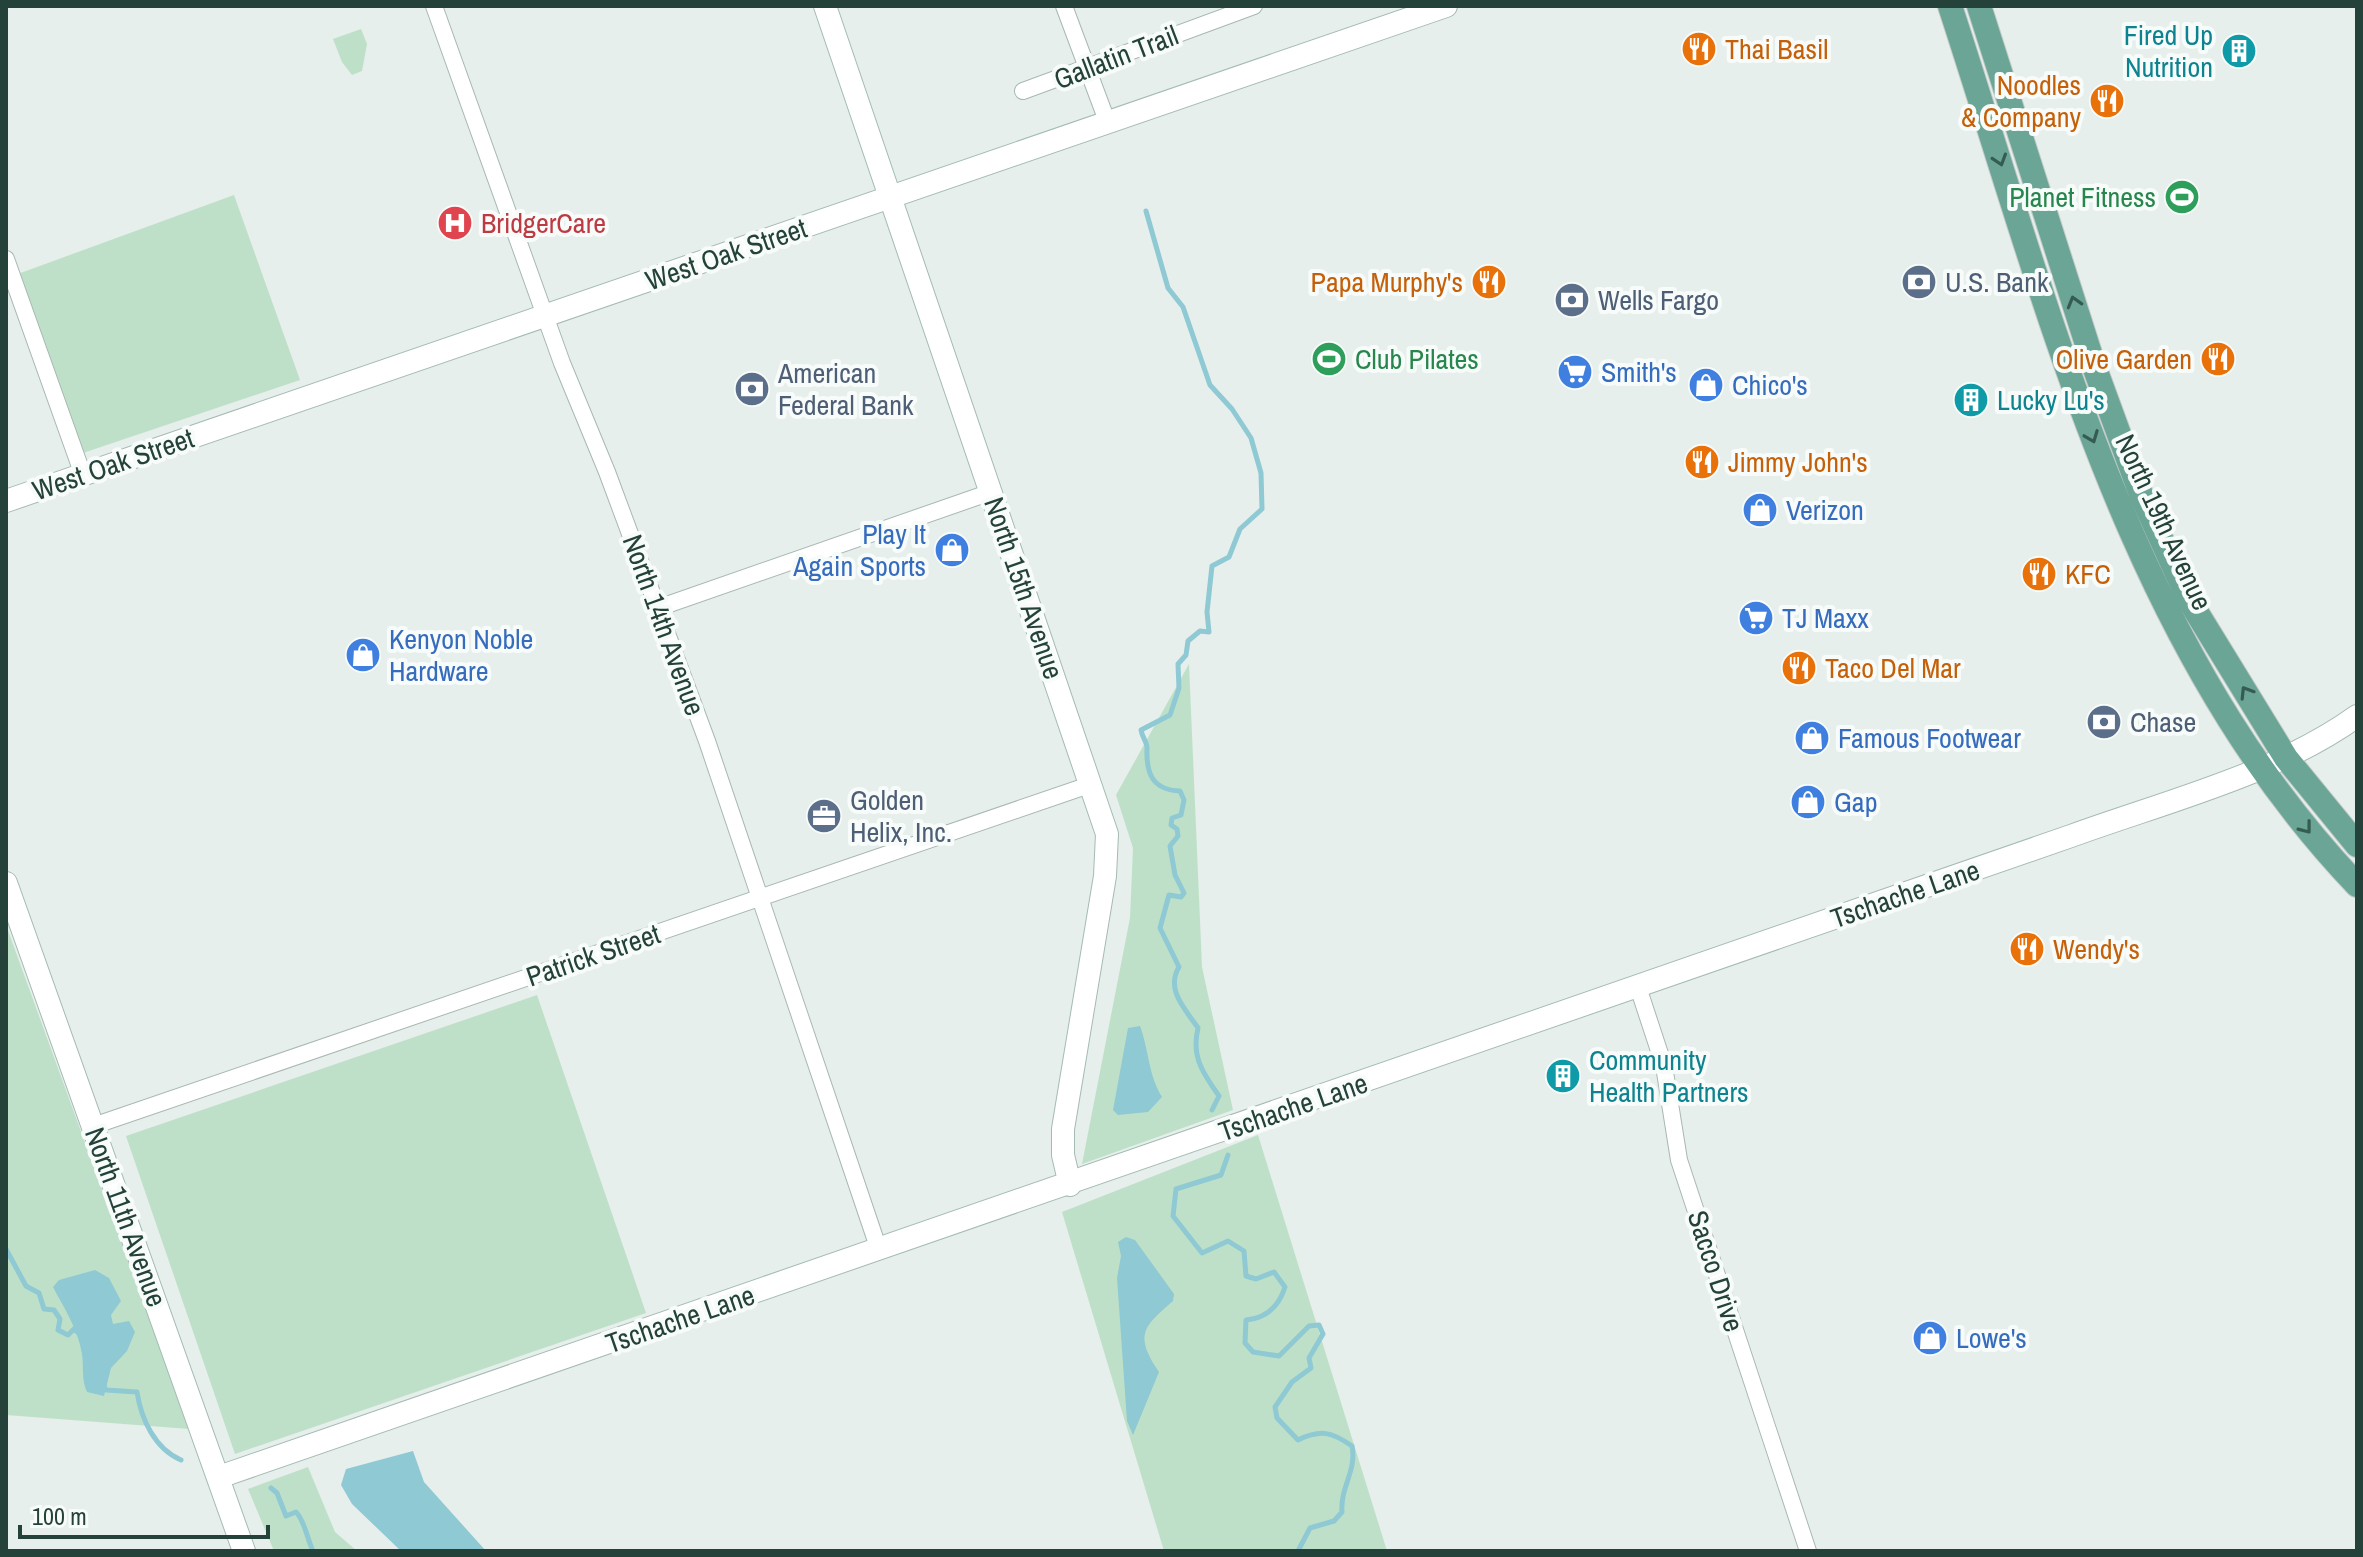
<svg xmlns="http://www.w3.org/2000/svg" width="2363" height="1557" font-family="'Archivo Narrow',sans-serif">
  <rect width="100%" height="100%" fill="#e6efeb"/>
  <g fill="#bfe0c8">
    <path d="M361,29L367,44L362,71L352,75L342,62L333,39Z"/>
    <path d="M234,195L300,380L80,454L15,275Z"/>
    <path d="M1189,664L1202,967L1233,1110L1082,1164L1130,918L1133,848L1116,795Z"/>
    <path d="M6,925L189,1429L6,1415Z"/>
    <path d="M537,995L646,1313L235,1454L126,1136Z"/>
    <path d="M1258,1135L1387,1551H1164L1062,1212Z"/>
    <path d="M308,1467L335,1532L357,1551H274L248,1489Z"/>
  </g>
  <g fill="#8ec9d4">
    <path d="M1140,1026C1149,1050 1148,1074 1162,1097L1148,1112L1118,1115L1113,1110L1128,1028Z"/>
    <path d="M1126,1237L1135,1240L1174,1294L1173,1301C1143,1327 1134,1335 1159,1372L1133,1435L1127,1421L1117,1278L1121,1256L1118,1242Z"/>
    <path d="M95,1270L109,1278L121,1301L111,1315L113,1324L129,1321L135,1332L127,1351L111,1368L104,1396L87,1392C81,1378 84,1368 82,1354C78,1329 64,1308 53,1287L59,1280Z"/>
    <path d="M413,1451L424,1482L486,1551H401L352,1504L341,1485L346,1469Z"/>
  </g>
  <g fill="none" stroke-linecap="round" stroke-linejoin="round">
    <g stroke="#8ec9d4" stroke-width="5">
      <path d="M1146,211L1168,288L1183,307L1210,385L1232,409L1251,438L1261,473L1262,509L1240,529L1229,557L1212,566L1207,612L1209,632L1200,631L1188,641L1186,655L1178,664L1179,688L1170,715L1141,730C1142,737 1147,742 1147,748C1146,773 1152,790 1180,791L1184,800L1181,815L1172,818L1171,825L1177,829L1178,836L1170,846L1175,875L1184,893L1181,897L1169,895L1160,928L1179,967C1165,990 1186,1010 1198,1028C1191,1057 1203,1073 1219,1096L1212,1110"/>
      <path d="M1228,1155L1221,1175L1176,1189L1173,1216L1202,1253L1228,1241L1244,1251L1246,1276L1256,1279L1274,1272L1285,1287C1279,1306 1267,1318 1246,1320L1245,1343L1253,1352L1279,1356L1309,1326L1319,1325L1323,1334L1309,1358L1311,1368L1292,1382L1275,1407L1277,1418L1298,1440C1321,1429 1332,1432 1352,1446C1357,1471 1340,1487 1342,1512L1334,1521L1310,1528L1298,1551"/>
      <path d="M6,1249L26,1286L39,1293L44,1309L54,1310L60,1319L58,1330L68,1335L75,1328L77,1332"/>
      <path d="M103,1384L106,1390L137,1392C141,1419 155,1449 181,1460"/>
      <path d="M271,1488L277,1493L286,1516L296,1512C305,1521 307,1539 313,1551"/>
    </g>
    <defs>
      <g id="street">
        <path d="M434,6L562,363L607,472L707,741L879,1250"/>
        <path d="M1064,6L1107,121"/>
        <path d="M1023,91L1254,6"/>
        <path d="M6,259L83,475"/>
        <path d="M658,608L991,492"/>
        <path d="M1638,987L1664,1066L1679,1160L1808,1551"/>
        <path d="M93,1126L1092,784"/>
      </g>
      <g id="secondary">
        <path d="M825,6L1107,834L1105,876L1063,1129V1155L1070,1185"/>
        <path d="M6,501L1446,6"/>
        <path d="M6,883L244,1551"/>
        <path d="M219,1477L2071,836C2164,802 2277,774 2357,716"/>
      </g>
      <g id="primary">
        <path d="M1950,6C2050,311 2129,646 2357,885"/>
        <path d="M1979,6L2094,366L2142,497L2189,600L2286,758L2357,845"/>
      </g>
    </defs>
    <use href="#street" stroke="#a8b8b2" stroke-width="18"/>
    <use href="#secondary" stroke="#a4bbb3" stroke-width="24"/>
    <use href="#primary" stroke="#c2cac8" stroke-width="26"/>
    <use href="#street" stroke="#fff" stroke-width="16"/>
    <use href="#secondary" stroke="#fff" stroke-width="22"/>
    <use href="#primary" stroke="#6aa596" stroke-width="24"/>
  </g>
  <defs><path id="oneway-chevron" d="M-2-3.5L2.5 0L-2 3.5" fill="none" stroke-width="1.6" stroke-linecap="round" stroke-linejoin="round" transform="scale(2)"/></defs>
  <g stroke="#365b51">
    <use href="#oneway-chevron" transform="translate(2000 160) rotate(72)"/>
    <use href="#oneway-chevron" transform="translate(2074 302) rotate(-106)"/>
    <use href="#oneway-chevron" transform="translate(2092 437) rotate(69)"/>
    <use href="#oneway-chevron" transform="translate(2246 692) rotate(-122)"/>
    <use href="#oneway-chevron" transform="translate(2306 828) rotate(52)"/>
  </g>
  <defs>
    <symbol id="restaurant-disc" viewBox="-11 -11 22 22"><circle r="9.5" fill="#e8710a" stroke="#f7fbf9"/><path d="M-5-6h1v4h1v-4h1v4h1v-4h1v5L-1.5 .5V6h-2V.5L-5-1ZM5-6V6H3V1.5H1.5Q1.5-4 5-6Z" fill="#fff"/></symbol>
    <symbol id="building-disc" viewBox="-11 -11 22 22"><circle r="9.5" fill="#0f9aa8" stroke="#f7fbf9"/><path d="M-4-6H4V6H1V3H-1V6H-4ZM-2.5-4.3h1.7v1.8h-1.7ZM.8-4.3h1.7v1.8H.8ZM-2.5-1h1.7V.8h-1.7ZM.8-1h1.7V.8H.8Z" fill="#fff"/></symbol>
    <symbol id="stadium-disc" viewBox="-11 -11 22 22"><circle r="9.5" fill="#2e9e5b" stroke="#f7fbf9"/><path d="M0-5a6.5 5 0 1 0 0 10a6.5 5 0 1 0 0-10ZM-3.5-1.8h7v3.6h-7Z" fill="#fff"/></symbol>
    <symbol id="hospital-disc" viewBox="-11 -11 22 22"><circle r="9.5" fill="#e0444e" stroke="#f7fbf9"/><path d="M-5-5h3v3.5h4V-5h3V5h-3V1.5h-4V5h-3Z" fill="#fff"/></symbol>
    <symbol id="bank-disc" viewBox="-11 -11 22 22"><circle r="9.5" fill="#5c6f8a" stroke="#f7fbf9"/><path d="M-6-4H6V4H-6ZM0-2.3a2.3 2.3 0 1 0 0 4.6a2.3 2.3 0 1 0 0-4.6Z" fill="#fff"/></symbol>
    <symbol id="supermarket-disc" viewBox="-11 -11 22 22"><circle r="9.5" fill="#3f7fe0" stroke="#f7fbf9"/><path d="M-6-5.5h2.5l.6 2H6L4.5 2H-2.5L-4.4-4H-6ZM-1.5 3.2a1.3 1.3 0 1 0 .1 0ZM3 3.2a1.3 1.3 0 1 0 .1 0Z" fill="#fff"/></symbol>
    <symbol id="shop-disc" viewBox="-11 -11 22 22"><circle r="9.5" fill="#3f7fe0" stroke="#f7fbf9"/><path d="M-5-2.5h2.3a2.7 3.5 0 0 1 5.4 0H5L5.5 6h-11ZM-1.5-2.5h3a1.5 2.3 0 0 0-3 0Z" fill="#fff"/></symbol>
    <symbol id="office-disc" viewBox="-11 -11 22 22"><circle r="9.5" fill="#5c6f8a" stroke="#f7fbf9"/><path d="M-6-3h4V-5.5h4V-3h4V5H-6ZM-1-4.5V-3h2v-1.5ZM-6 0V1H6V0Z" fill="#fff"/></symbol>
  </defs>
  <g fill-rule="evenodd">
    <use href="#restaurant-disc" x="1679" y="29" width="40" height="40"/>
    <use href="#building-disc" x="2219" y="31" width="40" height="40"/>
    <use href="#restaurant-disc" x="2087" y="81" width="40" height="40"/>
    <use href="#stadium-disc" x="2162" y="177" width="40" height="40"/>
    <use href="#hospital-disc" x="435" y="203" width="40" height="40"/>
    <use href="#restaurant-disc" x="1469" y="262" width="40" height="40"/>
    <use href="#bank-disc" x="1899" y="262" width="40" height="40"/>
    <use href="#bank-disc" x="1552" y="280" width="40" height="40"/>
    <use href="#stadium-disc" x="1309" y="339" width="40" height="40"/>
    <use href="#restaurant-disc" x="2198" y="339" width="40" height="40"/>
    <use href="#supermarket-disc" x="1555" y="352" width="40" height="40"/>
    <use href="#shop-disc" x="1686" y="365" width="40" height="40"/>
    <use href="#bank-disc" x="732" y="369" width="40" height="40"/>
    <use href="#building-disc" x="1951" y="380" width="40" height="40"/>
    <use href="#restaurant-disc" x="1682" y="442" width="40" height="40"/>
    <use href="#shop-disc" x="1740" y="490" width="40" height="40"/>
    <use href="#shop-disc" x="932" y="530" width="40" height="40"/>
    <use href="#restaurant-disc" x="2019" y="554" width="40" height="40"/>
    <use href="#supermarket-disc" x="1736" y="598" width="40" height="40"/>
    <use href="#shop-disc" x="343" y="635" width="40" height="40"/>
    <use href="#restaurant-disc" x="1779" y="648" width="40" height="40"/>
    <use href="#bank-disc" x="2084" y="702" width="40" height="40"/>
    <use href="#shop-disc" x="1792" y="718" width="40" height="40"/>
    <use href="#shop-disc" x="1788" y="782" width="40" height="40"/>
    <use href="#office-disc" x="804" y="796" width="40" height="40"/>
    <use href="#restaurant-disc" x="2007" y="929" width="40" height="40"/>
    <use href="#building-disc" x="1543" y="1056" width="40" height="40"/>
    <use href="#shop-disc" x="1910" y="1318" width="40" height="40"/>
  </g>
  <g text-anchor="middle" stroke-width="8" stroke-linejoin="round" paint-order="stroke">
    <g font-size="28" fill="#0d838f" stroke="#f7fbf9" text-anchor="start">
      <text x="2213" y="45" text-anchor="end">Fired Up<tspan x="2213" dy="32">Nutrition</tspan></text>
      <text x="1997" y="410">Lucky Lu's</text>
      <text x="1589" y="1070">Community<tspan x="1589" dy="32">Health Partners</tspan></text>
    </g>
    <g font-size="28" fill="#c56008" stroke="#f7fbf9" text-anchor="start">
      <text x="1725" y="59">Thai Basil</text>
      <text x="2081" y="95" text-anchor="end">Noodles<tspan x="2081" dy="32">&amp; Company</tspan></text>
      <text x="1463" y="292" text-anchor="end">Papa Murphy's</text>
      <text x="2192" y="369" text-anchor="end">Olive Garden</text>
      <text x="1728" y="472">Jimmy John's</text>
      <text x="2065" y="584">KFC</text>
      <text x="1825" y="678">Taco Del Mar</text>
      <text x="2053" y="959">Wendy's</text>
    </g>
    <g font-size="28" fill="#24423a" stroke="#f7fbf9">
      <text transform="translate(1116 57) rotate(-21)" y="10">Gallatin Trail</text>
      <text transform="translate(726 254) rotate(-19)" y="10">West Oak Street</text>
      <text transform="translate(113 464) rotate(-19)" y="10">West Oak Street</text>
      <text transform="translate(2164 522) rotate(65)" y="10">North 19th Avenue</text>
      <text transform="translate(1024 588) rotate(71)" y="10">North 15th Avenue</text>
      <text transform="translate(664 625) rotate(70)" y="10">North 14th Avenue</text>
      <text transform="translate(1905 894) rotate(-19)" y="10">Tschache Lane</text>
      <text transform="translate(593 955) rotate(-19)" y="10">Patrick Street</text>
      <text transform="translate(1293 1107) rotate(-19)" y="10">Tschache Lane</text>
      <text transform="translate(126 1217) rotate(70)" y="10">North 11th Avenue</text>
      <text transform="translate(1716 1271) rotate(72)" y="10">Sacco Drive</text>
      <text transform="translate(680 1319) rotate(-19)" y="10">Tschache Lane</text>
    </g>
    <g font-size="28" fill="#27864d" stroke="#f7fbf9" text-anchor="end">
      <text x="2156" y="207">Planet Fitness</text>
      <text x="1355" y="369" text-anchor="start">Club Pilates</text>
    </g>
    <g font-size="28" fill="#be3a42" stroke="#f7fbf9" text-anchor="start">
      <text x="481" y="233">BridgerCare</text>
    </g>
    <g font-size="28" fill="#4e5e75" stroke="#f7fbf9" text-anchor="start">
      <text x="1945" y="292">U.S. Bank</text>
      <text x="1598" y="310">Wells Fargo</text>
      <text x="778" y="383">American<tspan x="778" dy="32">Federal Bank</tspan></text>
      <text x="2130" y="732">Chase</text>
      <text x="850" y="810">Golden<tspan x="850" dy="32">Helix, Inc.</tspan></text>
    </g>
    <g font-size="28" fill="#366cbe" stroke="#f7fbf9" text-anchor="start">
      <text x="1601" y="382">Smith's</text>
      <text x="1732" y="395">Chico's</text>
      <text x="1786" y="520">Verizon</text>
      <text x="926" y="544" text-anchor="end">Play It<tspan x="926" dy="32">Again Sports</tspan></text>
      <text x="1782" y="628">TJ Maxx</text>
      <text x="389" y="649">Kenyon Noble<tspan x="389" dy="32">Hardware</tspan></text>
      <text x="1838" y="748">Famous Footwear</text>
      <text x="1834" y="812">Gap</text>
      <text x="1956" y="1348">Lowe's</text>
    </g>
  </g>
  <rect width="2363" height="1557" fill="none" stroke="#24423a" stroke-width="16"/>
  <path d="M20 1525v12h248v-12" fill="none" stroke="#24423a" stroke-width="4"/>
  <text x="32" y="1525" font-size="24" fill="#24423a" stroke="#f7fbf9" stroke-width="6" paint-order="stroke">100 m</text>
</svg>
